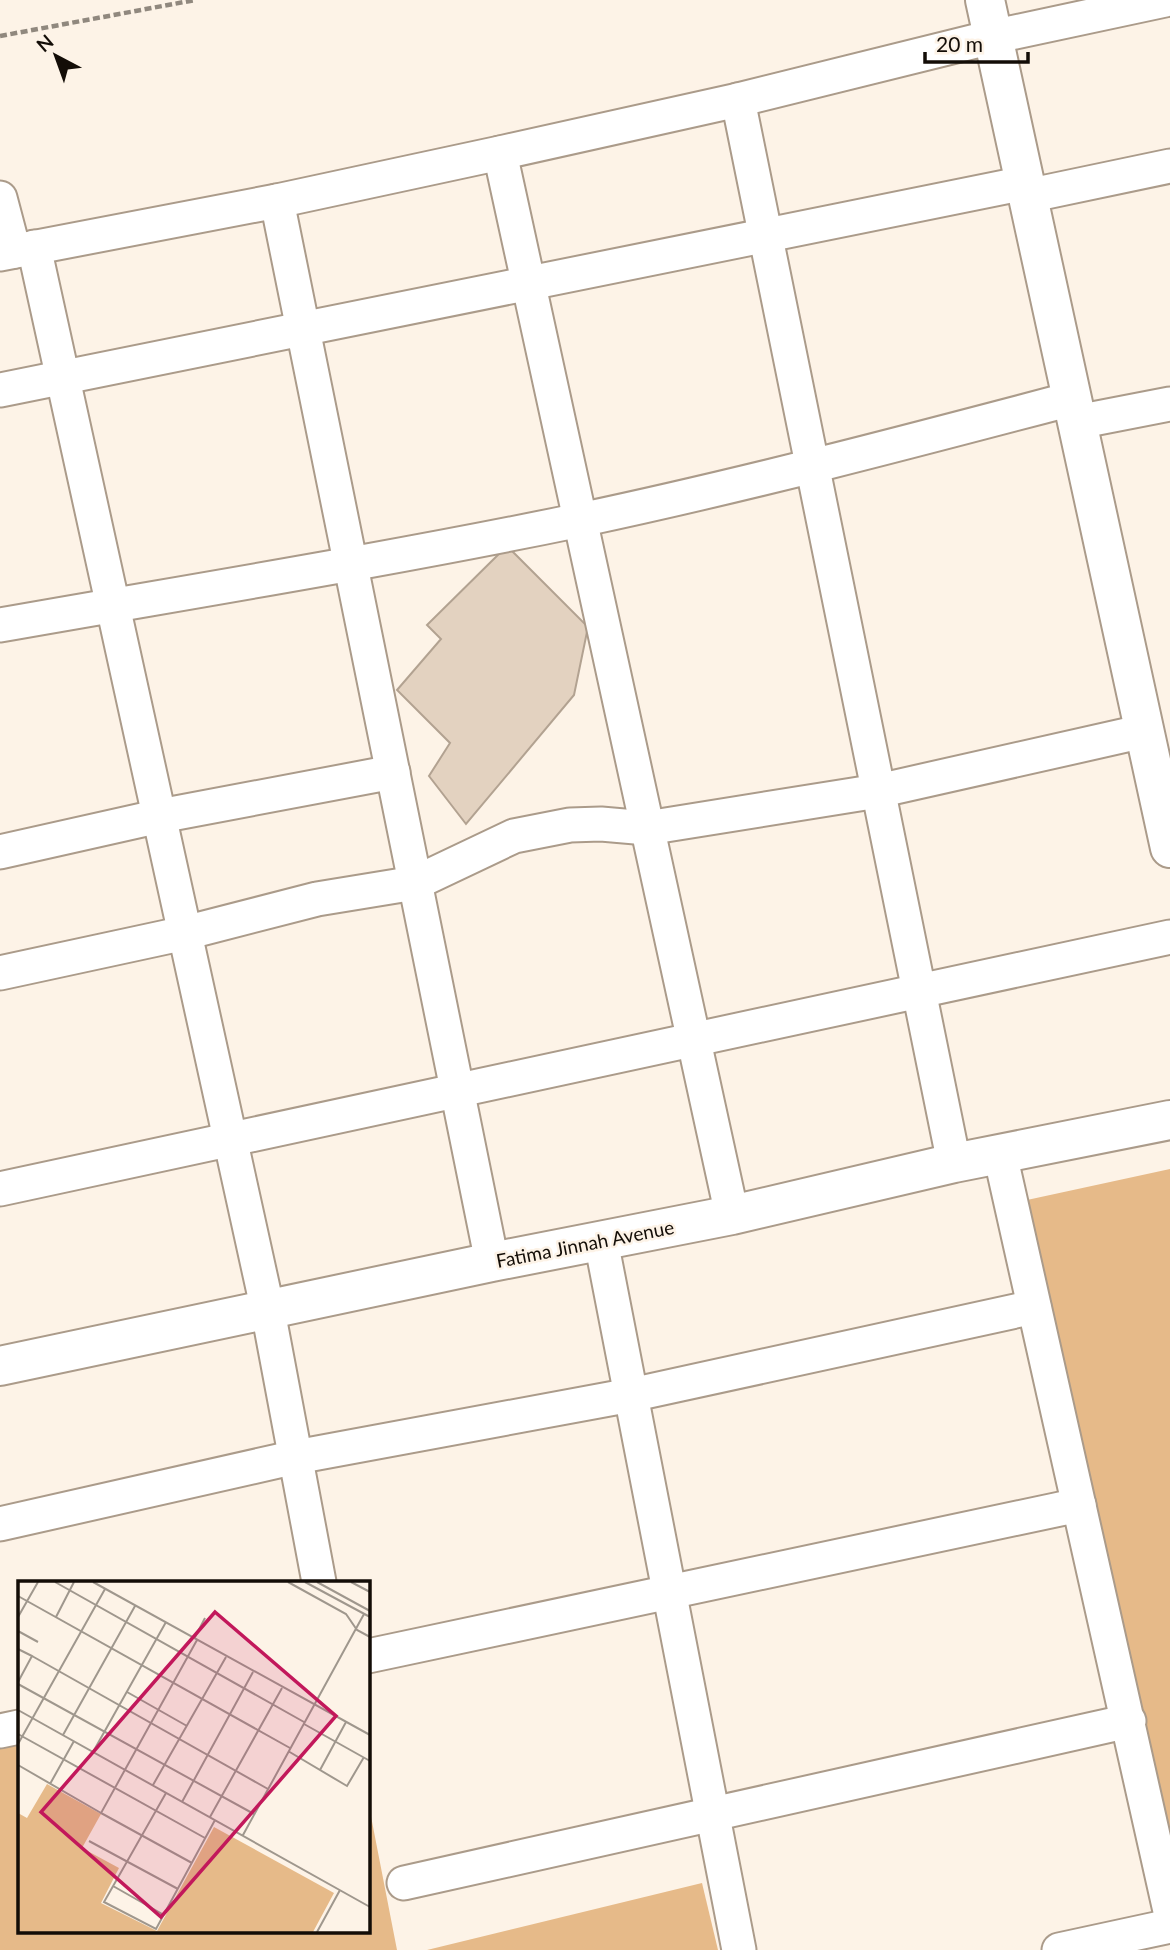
<svg xmlns="http://www.w3.org/2000/svg" width="1170" height="1950" font-family="Lato,sans-serif">
  <rect width="100%" height="100%" fill="#fdf3e7"/>
  <g fill="#e6ba89">
    <path d="M1170,1169V1830L1027,1200Z"/>
    <path d="M19,1742V1931H368V1801L397,1950H0V1746Z"/>
    <path d="M702,1883L718,1950H427Z"/>
  </g>
  <path fill="#e3d2c0" stroke="#b2a291" stroke-width="2" d="M507,546L588,627L574,695L466,824L429,776L450,743L397,690L441,639L427,625Z"/>
  <g fill="none" stroke-linecap="round" stroke-linejoin="round">
    <defs>
      <g id="street">
        <path d="M738,100L954,1163"/>
        <path d="M500,153L732,1215"/>
        <path d="M1027,196L1170,166"/>
        <path d="M0,198L14,251"/>
        <path d="M277,201L492,1262"/>
        <path d="M34,247L268,1311L319,1582"/>
        <path d="M0,254L277,201L500,153L738,100L992,37L1165,0"/>
        <path d="M0,390L1025,183"/>
        <path d="M1077,422L1170,404"/>
        <path d="M0,625C193,591 387,560 580,520C745,485 908,442 1071,399"/>
        <path d="M0,852L160,816L393,772"/>
        <path d="M0,973L185,933L317,899L415,883L514,836L570,825L601,824L647,828L878,791L1144,731"/>
        <path d="M1000,1154L1170,1911"/>
        <path d="M0,1189L1170,937"/>
        <path d="M601,1241L739,1950"/>
        <path d="M0,1524L296,1457L631,1395L1034,1307"/>
        <path d="M368,1656L1079,1505"/>
        <path d="M0,1731L19,1727"/>
        <path d="M404,1883L1129,1721"/>
        <path d="M1059,1950L1170,1926"/>
      </g>
      <g id="secondary">
        <path d="M985,0L1170,848"/>
        <path d="M0,1366L492,1262L732,1215L954,1163L1170,1120"/>
      </g>
    </defs>
    <use href="#street" stroke="#ab9b8a" stroke-width="37"/>
    <use href="#secondary" stroke="#ab9b8a" stroke-width="42"/>
    <path stroke="#90887e" stroke-width="4.5" stroke-dasharray="7 3.5" stroke-linecap="butt" d="M0,36L195,0"/>
    <use href="#street" stroke="#fff" stroke-width="33"/>
    <use href="#secondary" stroke="#fff" stroke-width="38"/>
  </g>
  <g text-anchor="middle" stroke-width="5" stroke-linejoin="round" paint-order="stroke">
    <g font-size="19" fill="#130d07" stroke="#fdf3e7">
      <text transform="translate(585 1244) rotate(-11)" y="7">Fatima Jinnah Avenue</text>
    </g>
  </g>
  <g transform="translate(18 1581)">
    <rect width="352" height="352" fill="#fdf3e7"/>
    <path d="M29,203L83,233L64,267L101,287L83,322L139,350L196,246L316,312L295,351H0V232L9,237Z" fill="#e6ba89"/>
    <path fill="none" stroke="#9f978d" stroke-width="2" d="M37,1L286,141M75,1L352,154M270,1L328,33L339,49L352,56M287,1L352,36M299,1L352,30M333,1L352,11M0,15L272,167M0,36L20,1M38,36L56,1M0,50L20,61M176,58L187,37M0,68L14,75L0,101M14,75L250,208M0,103L236,233M109,111L169,145M0,129L352,326M286,143L352,180M0,153L187,257M45,154L117,25M0,163L87,8M270,170L329,205L346,176M75,171L148,41M0,184L83,232M302,189L328,141M32,203L56,160M135,204L208,76M148,212L86,321L138,348L197,239M164,221L235,91M192,236L264,107M225,254L346,33M71,260L160,308M174,282L83,232L179,59M95,305L146,334M299,351L322,309"/>
    <path fill="#c2185b" fill-opacity="0.15" stroke="#c2185b" stroke-width="3.5" d="M197,31L318,135L143,336L23,231Z"/>
    <rect width="352" height="352" fill="none" stroke="#130d07" stroke-width="3.5"/>
  </g>
  <g transform="translate(56 56) rotate(319)" stroke="#fdf3e7" stroke-width="5" paint-order="stroke">
  <path d="M0-5L12 26L0 18L-12 26Z" fill="#130d07"/>
  <text y="-10" font-size="19" font-weight="bold" text-anchor="middle" fill="#130d07">N</text>
  </g>
  <path d="M925 52v10h103v-10" fill="none" stroke="#130d07" stroke-width="3.5"/>
  <text x="936" y="52" font-size="21" fill="#130d07" stroke="#fdf3e7" stroke-width="5" paint-order="stroke">20 m</text>
</svg>
